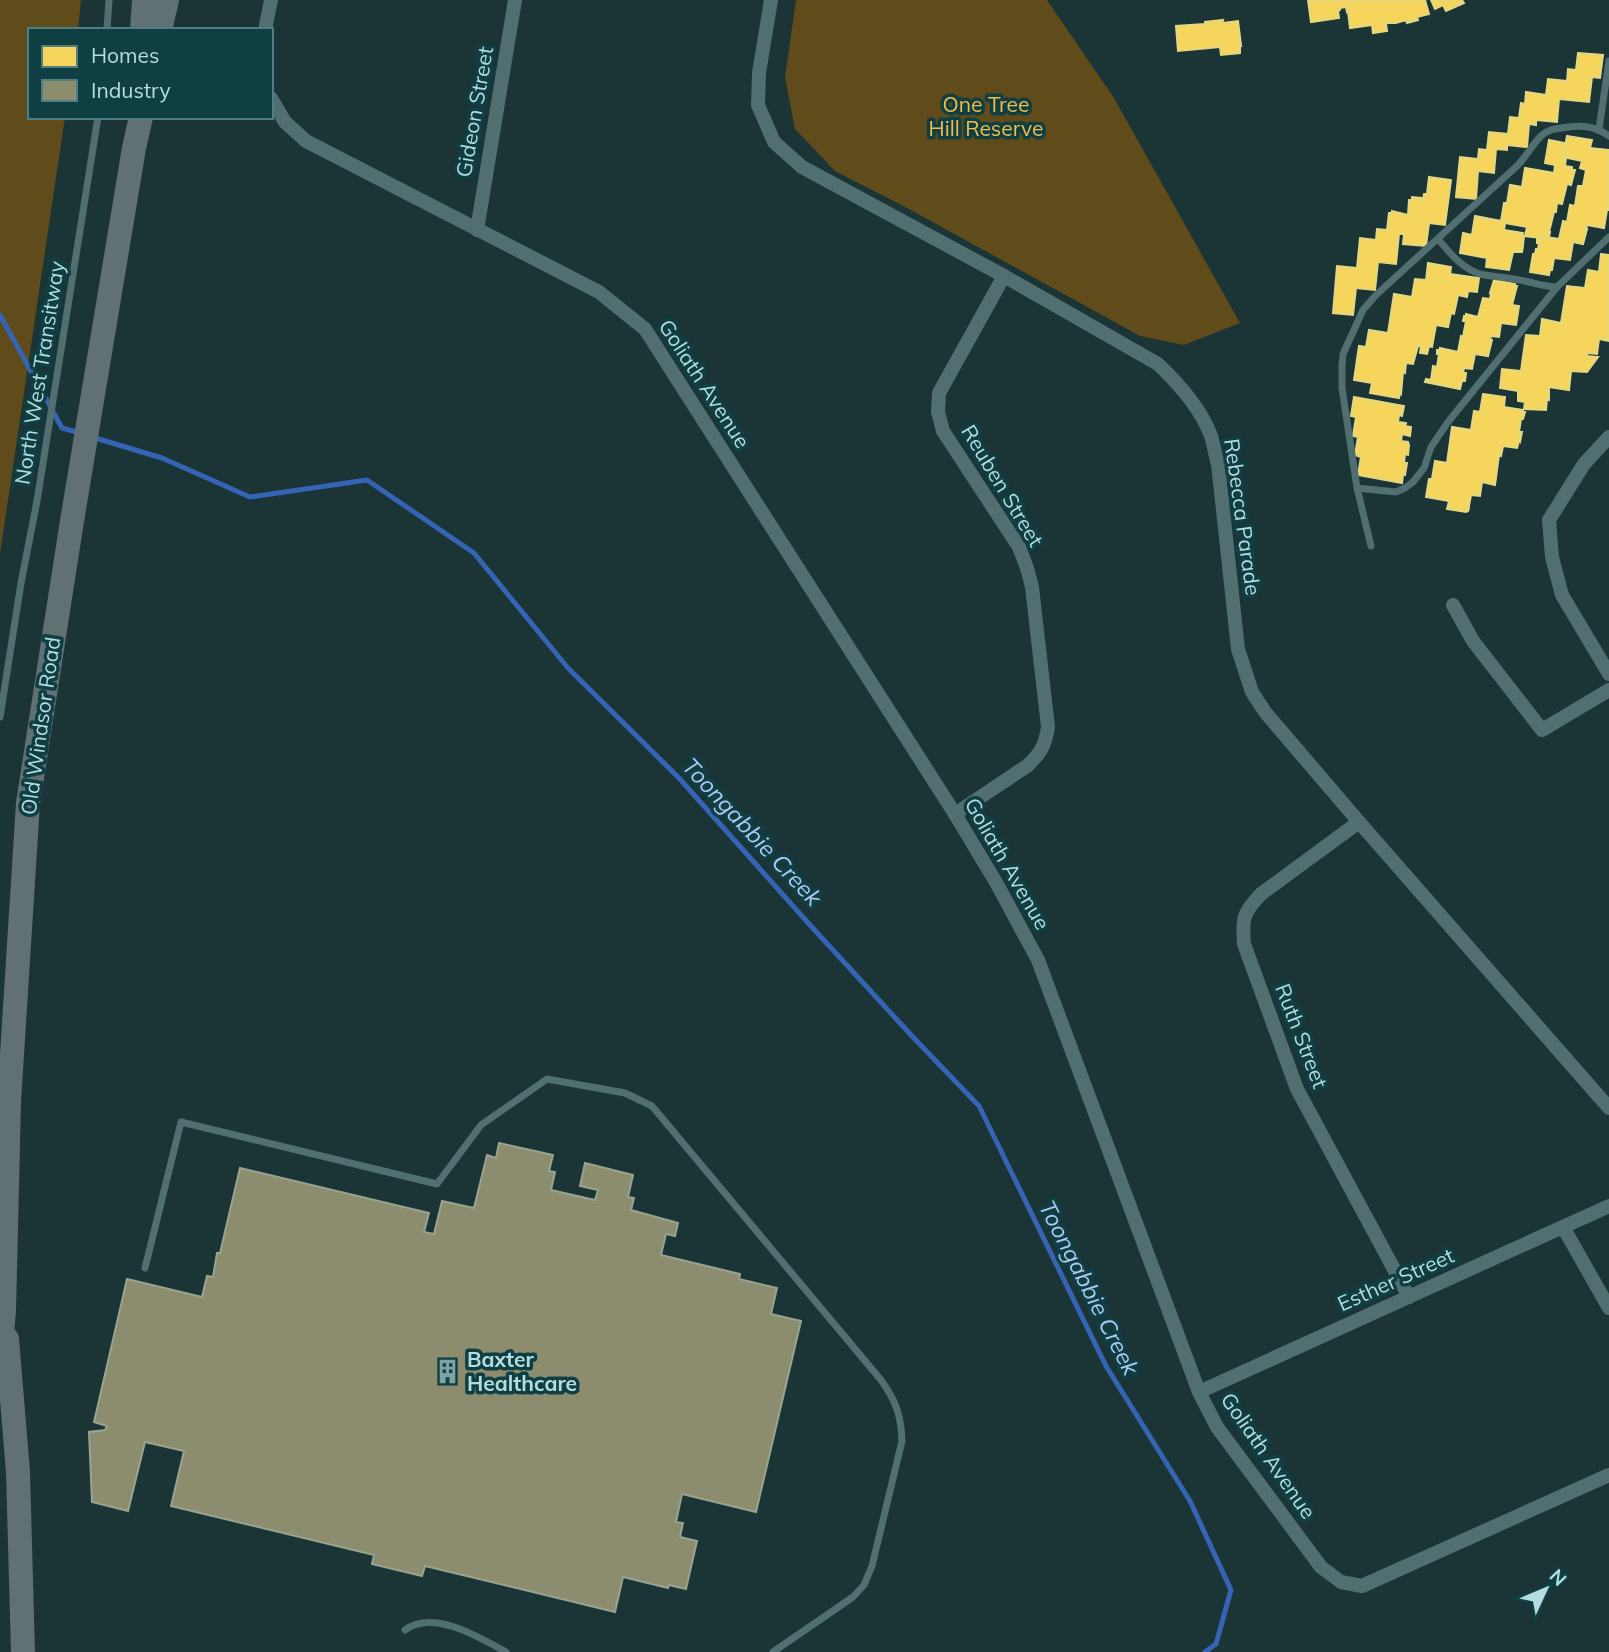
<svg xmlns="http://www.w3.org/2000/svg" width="1609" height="1652" font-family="Mulish,sans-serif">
  <rect width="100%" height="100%" fill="#1b3436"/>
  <g fill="#604b1b">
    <path d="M0,0H81L78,30H30V117H65L0,554Z"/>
    <path d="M796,0H1047L1114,98L1240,323L1184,345L1140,336L909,209L835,171L795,129L785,77Z"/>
  </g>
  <g fill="#f6d55c" stroke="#e2d783" stroke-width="2">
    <path d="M1308,0H1425L1429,14L1417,17L1418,20L1407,23L1406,20L1396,23H1386L1387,31L1373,33L1372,25L1350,28L1348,11L1347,12L1346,7L1340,8V10L1338,11L1339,18L1311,22Z"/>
    <path d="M1431,0H1462L1464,3L1446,11L1443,5L1435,9Z"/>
    <path d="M1223,20L1222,23L1238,21L1241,45L1240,44V53L1221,55L1220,47L1178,51L1176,26L1205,24V22Z"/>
    <path d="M1578,53L1603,55L1600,78L1592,77L1589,102L1559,99L1557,122L1536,120V125L1529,124L1527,147L1507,145V150L1496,149L1494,173L1478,171L1476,199L1456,197L1460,157L1478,159L1479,149L1487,150L1489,132L1508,134L1510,117L1519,118L1521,103L1525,104L1526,92L1546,95L1548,79L1567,81L1568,69L1576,70Z"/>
    <path d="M1567,136L1592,140L1590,148L1609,150V210H1607L1604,228L1587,225L1586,229H1587L1583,244L1573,242L1570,260L1554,258L1552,270H1550L1549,275L1530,272L1533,254H1535L1536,249H1538L1539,243H1537V238H1540L1541,236L1559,239L1563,221L1567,222L1570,205L1575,206L1578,186H1583L1586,170L1580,168L1582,161L1563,157Z"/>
    <path d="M1549,140L1565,143L1563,157L1566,158L1565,166L1572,167V170H1575L1571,185L1567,184L1562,204L1557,203L1556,212H1554L1549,232H1550L1549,237L1541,236L1540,238L1525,236L1527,227L1505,223L1504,230L1523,233L1522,236H1524L1523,245L1521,244L1523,246L1522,252H1513L1509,270L1486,267L1487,258L1460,253L1463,233L1472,235L1475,216L1501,221L1504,203H1507L1510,185L1522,187L1525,168L1554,173L1555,165L1545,163Z"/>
    <path d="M1429,177L1451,180L1445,225L1429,223L1426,246L1403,244L1404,234H1399L1396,264L1378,262L1375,290L1356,288L1353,315L1333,313L1337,266L1357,268L1360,238L1376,240L1377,229L1387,230L1389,213H1392V211L1408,215L1409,200H1412V197L1422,198L1423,200L1424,194H1427Z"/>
    <path d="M1601,254L1609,255V341L1599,339L1597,354L1587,353V356L1598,357L1587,372L1571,371L1569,390L1549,387V400L1547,399L1546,410L1524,409L1525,402L1518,401V391L1500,388L1502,369L1521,371L1526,335L1540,336L1542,319L1561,323L1567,286L1585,288L1588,270L1599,272Z"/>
    <path d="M1428,263L1451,267L1450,274L1479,278L1477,292L1468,291L1467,297L1458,295L1454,314L1451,313L1448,327L1436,325L1432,347L1429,346L1427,354L1420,353L1421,346H1418L1413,364L1406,363L1405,373L1403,372L1401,394L1400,393L1399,398L1370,393L1372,383L1354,380L1359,346L1366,347L1369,330L1388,333L1394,294L1412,297L1415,279L1426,280Z"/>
    <path d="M1494,280L1515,284V286H1517L1512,305L1519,306L1516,325L1501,323L1499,337L1491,336L1490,339L1492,340L1488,356L1475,354L1472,369L1464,368L1463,373H1466L1465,381H1462L1460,389L1425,382L1426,379L1431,380L1433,366L1437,367L1439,354H1437V350H1440V348L1458,352L1461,336L1463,337L1466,321H1463L1464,316H1466V314L1478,317L1483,298L1490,299L1491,293H1490Z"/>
    <path d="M1483,394L1505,397L1504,407L1523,410L1522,412H1525L1523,419H1521L1519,432H1522L1520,442L1519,441L1517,448L1503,446L1501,456L1499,455L1495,485L1482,482L1480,496L1471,495L1469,506L1468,505L1467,507L1469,508L1468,511L1466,512L1447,509L1449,501L1426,497L1429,479H1432L1435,461L1447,463L1452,427L1471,430L1474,411L1480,412Z"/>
    <path d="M1354,397L1404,406L1402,416L1399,415L1398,422L1406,423L1405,426L1411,427L1410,436L1402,434L1401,441L1408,442L1409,445L1408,455L1405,454L1404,463H1407L1405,475H1403L1402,483L1358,475L1361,457L1355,455L1358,437L1353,436L1356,417L1351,416Z"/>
  </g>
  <path fill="#8c8c6e" stroke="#98a490" stroke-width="2" d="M499,1143L553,1155L549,1171L555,1172L551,1190L595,1200L598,1190L580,1186L585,1163L633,1175L628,1197L634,1198L631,1210L678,1223L675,1236L666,1234L661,1255L740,1274L739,1279L777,1288L771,1314L801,1321L756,1512L682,1494L676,1522L683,1523L680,1537L697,1541L686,1589L669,1585L668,1588L623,1577L615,1612L425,1566L422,1576L372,1564L374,1555L171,1506L184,1451L145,1442L128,1511L92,1502L89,1432L105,1430L107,1426L94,1422L127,1279L202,1297L207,1276L213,1277L217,1253H220L240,1168L429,1213L424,1232L434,1234L442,1201L474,1208L487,1155L496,1158Z"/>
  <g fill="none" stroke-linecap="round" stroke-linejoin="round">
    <g stroke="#3564b4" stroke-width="5">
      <path d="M0,315L62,428L80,433"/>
      <path d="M92,437L162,458L250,497L367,480L474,553L568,668L679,778L810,925L911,1035L979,1106L1106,1366L1190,1501L1231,1590L1216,1644L1205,1652"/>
    </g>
    <g stroke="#516f71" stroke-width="7">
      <path d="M107,30L109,0"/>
      <path d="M1599,129L1609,61"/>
      <path d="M1609,136C1593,125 1580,125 1561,128C1554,129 1547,130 1541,136C1532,145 1526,157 1517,166L1375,296L1363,310L1343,354L1342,366V388L1357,488L1396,492L1405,488L1413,482L1424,468L1431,447L1448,422L1557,287L1609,237"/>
      <path d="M1438,239C1450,253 1461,268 1480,274C1493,277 1506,277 1519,280C1532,282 1544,287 1557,287"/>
      <path d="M1357,488L1371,546"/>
      <path d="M0,717L21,583L37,501L98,117"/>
      <path d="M145,1268L181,1122L437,1184L481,1125L547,1079L625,1093L652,1106L881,1380C896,1401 901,1415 902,1441L872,1566L864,1585L853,1597L773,1652"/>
      <path d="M405,1630C433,1609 479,1637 506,1652"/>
    </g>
    <g stroke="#516f71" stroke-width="14">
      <path d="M771,0L759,73L758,105L774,142L802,167L1004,276L1158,364C1179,384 1201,408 1211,436C1214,445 1215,455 1218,464L1238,649L1252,692L1265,712L1359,822L1609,1108"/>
      <path d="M265,30L271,0"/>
      <path d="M271,98L285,122L306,141L599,292L645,329L955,814L997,884L1038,960L1199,1392L1217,1427L1321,1567L1341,1582L1362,1586L1609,1475"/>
      <path d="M477,230L515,0"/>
      <path d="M1609,437L1584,464L1549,520L1552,557L1562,595L1609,674"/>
      <path d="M1453,605L1473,641L1542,730L1609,690"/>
      <path d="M955,814L1027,766C1041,753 1045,746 1048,727L1032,587L1027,568L1019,547L943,431L938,412L939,393L1004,276"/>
      <path d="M1359,822L1261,894C1243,913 1242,918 1244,944L1297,1089L1409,1297"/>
      <path d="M1563,1227L1609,1308"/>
      <path d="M1199,1392L1609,1206"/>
    </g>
    <g stroke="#617072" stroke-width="24">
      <path d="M142,30L144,0"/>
      <path d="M160,30L167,0"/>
      <path d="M7,1339L18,1472L23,1652"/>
      <path d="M0,1356L4,1311L9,1102L28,803L72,521L134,148L141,117"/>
    </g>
  </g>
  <defs>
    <symbol id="building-bare" viewBox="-9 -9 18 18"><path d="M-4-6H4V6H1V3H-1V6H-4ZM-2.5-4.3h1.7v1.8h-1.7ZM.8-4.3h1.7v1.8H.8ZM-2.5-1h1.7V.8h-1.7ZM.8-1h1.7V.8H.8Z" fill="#7fa2a4" stroke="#0f3f42" stroke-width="2.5" paint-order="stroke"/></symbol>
  </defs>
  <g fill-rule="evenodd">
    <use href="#building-bare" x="430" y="1354" width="35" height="35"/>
  </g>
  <g text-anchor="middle" stroke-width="7" stroke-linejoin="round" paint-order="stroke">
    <g font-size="21" fill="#f4bb4b" stroke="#0f3f42">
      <text x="986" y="112">One Tree<tspan x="986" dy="24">Hill Reserve</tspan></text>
    </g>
    <g font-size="21" fill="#b5dddf" stroke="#0f3f42">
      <text transform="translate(475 112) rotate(-80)" y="7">Gideon Street</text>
      <text transform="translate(40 373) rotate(-81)" y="7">North West Transitway</text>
      <text transform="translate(704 384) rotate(57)" y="7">Goliath Avenue</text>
      <text transform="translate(1002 486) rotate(59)" y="7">Reuben Street</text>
      <text transform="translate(1242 517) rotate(82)" y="7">Rebecca Parade</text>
      <text transform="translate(41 726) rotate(-82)" y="7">Old Windsor Road</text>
      <text transform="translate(1007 864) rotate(60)" y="7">Goliath Avenue</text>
      <text transform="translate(1301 1036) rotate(69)" y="7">Ruth Street</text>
      <text transform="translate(1396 1280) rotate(-24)" y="7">Esther Street</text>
      <text transform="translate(1268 1456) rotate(55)" y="7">Goliath Avenue</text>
    </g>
    <g font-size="21" font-weight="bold" fill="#b5dddf" stroke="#0f3f42" text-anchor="start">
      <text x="467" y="1367">Baxter<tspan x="467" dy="24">Healthcare</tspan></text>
    </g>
    <g font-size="23" font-style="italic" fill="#afc9f7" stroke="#0f3f42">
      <text transform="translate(752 832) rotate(47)" y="8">Toongabbie Creek</text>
      <text transform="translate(1089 1288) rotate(63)" y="8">Toongabbie Creek</text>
    </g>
  </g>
  <rect x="28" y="28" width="245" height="91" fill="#0f3f42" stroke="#517e81" stroke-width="2"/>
  <rect x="42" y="46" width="35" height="21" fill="#f6d55c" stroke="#517e81" stroke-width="2"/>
  <text x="91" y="63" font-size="21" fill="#b5dddf">Homes</text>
  <rect x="42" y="80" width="35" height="21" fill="#8c8c6e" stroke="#517e81" stroke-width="2"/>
  <text x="91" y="98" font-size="21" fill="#b5dddf">Industry</text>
  <g transform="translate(1546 1589) rotate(46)" stroke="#0f3f42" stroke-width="5" paint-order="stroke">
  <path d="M0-5L12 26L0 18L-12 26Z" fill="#b5dddf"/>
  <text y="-10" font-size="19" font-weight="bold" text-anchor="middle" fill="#b5dddf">N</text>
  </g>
</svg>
